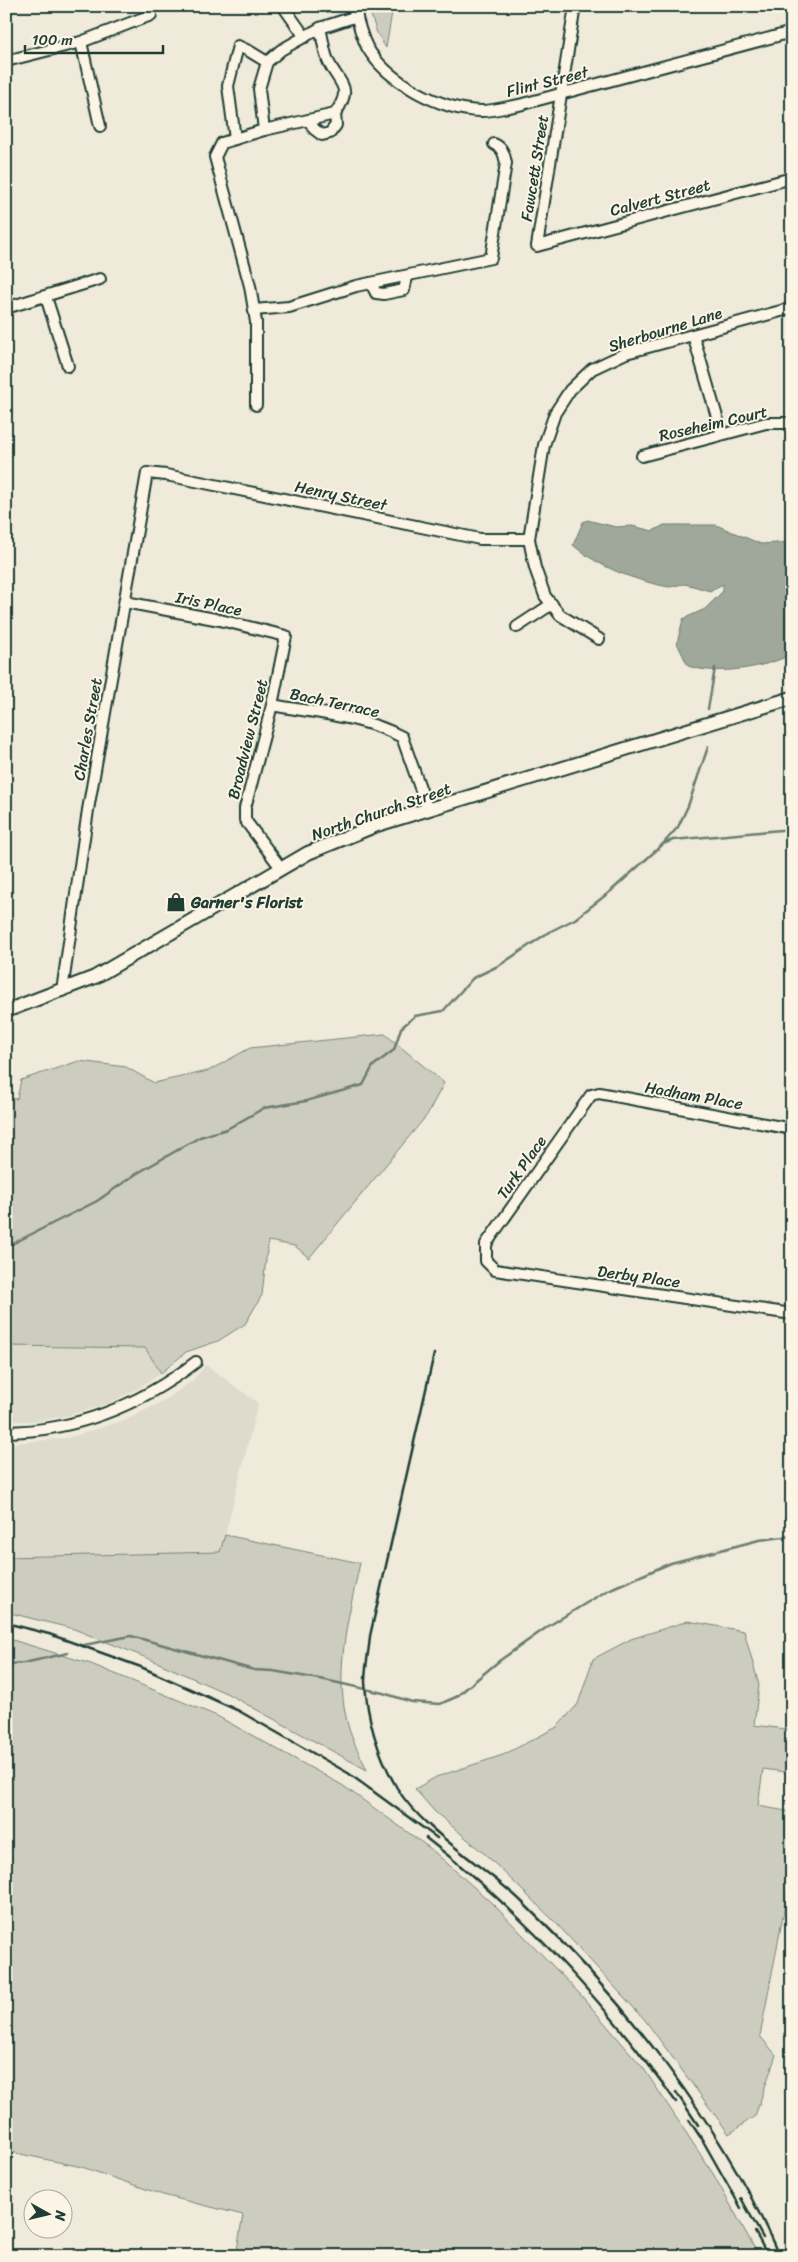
<svg xmlns="http://www.w3.org/2000/svg" width="798" height="2262" font-family="Sriracha,sans-serif">
  <rect width="100%" height="100%" fill="#efeada"/>
  <filter id="ink" filterUnits="userSpaceOnUse"><feTurbulence type="fractalNoise" baseFrequency=".02" numOctaves="2"/><feDisplacementMap in="SourceGraphic" scale="10" xChannelSelector="R" yChannelSelector="G"/><feConvolveMatrix kernelMatrix="1 2 1 2 8 2 1 2 1" color-interpolation-filters="sRGB"/></filter>
  <g filter="url(#ink)">
    <g fill="#dedbcc">
      <path d="M6,1346L145,1348L161,1373L139,1388L107,1404L70,1415L38,1421H6Z"/>
      <path d="M206,1365L258,1403L221,1552L6,1557V1444L67,1438L126,1420L165,1400L192,1381Z"/>
    </g>
    <g fill="#cccdbf" stroke="#76857a">
      <path d="M368,6H393L386,48L377,33Z"/>
      <path d="M385,1034L444,1083L427,1115L309,1258L295,1246L268,1241L262,1295L245,1324L218,1341L186,1352L161,1373L145,1348L6,1346V1097L17,1099L21,1080L79,1061L126,1067L154,1083L208,1071L250,1048Z"/>
      <path d="M225,1535L360,1563C348,1619 332,1676 350,1732C354,1745 362,1758 367,1770L228,1694L152,1660L74,1629L6,1612V1557L220,1552Z"/>
      <path d="M688,1621L744,1631L759,1685L754,1725L792,1730V1773L763,1769L758,1806L792,1812V1869L760,2036L776,2055L755,2116L729,2134L645,2020L555,1922L486,1855L434,1811L415,1789L436,1777L503,1755L557,1727L578,1704L593,1659L631,1639Z"/>
      <path d="M6,1638L91,1664L217,1716L342,1785L431,1849L495,1906L579,1993L644,2069L712,2172L759,2256H236L243,2215L163,2195L82,2167L6,2151Z"/>
    </g>
    <path fill="#9fa89a" stroke="#6c7d71" d="M587,520L616,527L632,526L653,531L664,525H716L761,544L792,542V654C765,668 717,676 688,666L677,643L683,619L705,609L723,591V584L710,591C702,589 692,585 684,584C679,584 674,587 669,587C636,581 598,567 573,545L583,522Z"/>
    <g fill="none" stroke-linecap="round" stroke-linejoin="round">
      <g stroke="#6c7d71" stroke-width="2.5">
        <path d="M708,709L715,668"/>
        <path d="M663,844L673,840L792,829"/>
        <path d="M6,1247L97,1201L136,1174L200,1137L227,1129L264,1108L306,1101L363,1085L373,1066L394,1050L401,1028L415,1016L443,1011L473,978L500,965L549,932L575,919L611,891L662,845L678,827L688,806L708,747"/>
        <path d="M84,1645L131,1636L254,1670L273,1671L325,1680L383,1693L412,1702L440,1704L456,1697L499,1661L550,1625L608,1590L671,1563L759,1540L792,1536"/>
        <path d="M6,1664L24,1663L68,1653"/>
      </g>
      <defs>
        <g id="minor">
          <path d="M283,6L305,37"/>
          <path d="M354,6C357,19 361,35 367,47C387,82 441,110 481,111C493,111 507,107 519,105L792,32"/>
          <path d="M575,6L537,246L792,178"/>
          <path d="M81,42L100,126"/>
          <path d="M6,61L81,42L151,15"/>
          <path d="M309,120L314,129L322,135L330,133L336,125L335,114"/>
          <path d="M264,130L259,89L267,62L281,50L320,28L357,16"/>
          <path d="M235,139L228,86L238,46L249,51L267,62"/>
          <path d="M371,283L376,293L384,294L404,290L407,277"/>
          <path d="M46,297L68,366"/>
          <path d="M6,308L100,279"/>
          <path d="M254,310L289,307L356,286L491,258L506,163C504,154 503,148 494,144"/>
          <path d="M693,335L722,434"/>
          <path d="M256,405V322L250,286L215,157L222,143L264,130L335,114C353,87 341,86 329,63C324,53 323,39 320,28"/>
          <path d="M642,456L766,423H792"/>
          <path d="M125,602L220,620L286,636L272,705L245,808V820L281,868"/>
          <path d="M517,627L552,604"/>
          <path d="M599,639L560,615L545,596L535,568L529,539L544,445L555,413L570,390L592,369L626,353L792,308"/>
          <path d="M272,705C315,713 363,716 402,737L428,810"/>
          <path d="M62,991L88,810L147,473L166,475L480,539H529"/>
          <path d="M792,1129L599,1093L591,1095L486,1244V1261L495,1270L792,1314"/>
          <path d="M6,1432C77,1431 140,1405 196,1362"/>
        </g>
        <path id="major" d="M6,1011L95,977L308,853L377,825L792,698"/>
      </defs>
      <use href="#minor" stroke="#1f3d34" stroke-width="14"/>
      <use href="#major" stroke="#1f3d34" stroke-width="16"/>
      <use href="#minor" stroke="#fcf5e5" stroke-width="10"/>
      <use href="#major" stroke="#fcf5e5" stroke-width="12"/>
      <g stroke="#1f3d34" stroke-width="2.5">
        <path d="M434,1354L370,1636C369,1651 365,1667 365,1682C367,1719 378,1755 397,1788C422,1830 486,1867 522,1902C623,1999 724,2126 779,2256"/>
        <path d="M6,1623L49,1634L141,1667L239,1711L348,1773L437,1838"/>
        <path d="M426,1838C523,1913 605,2002 676,2102"/>
        <path d="M676,2092L698,2125"/>
        <path d="M689,2120L703,2141L741,2208"/>
        <path d="M741,2198L763,2238"/>
        <path d="M755,2232L768,2256"/>
      </g>
    </g>
  </g>
  <defs>
    <symbol id="shop-bare" viewBox="-9 -9 18 18"><path d="M-5-2.5h2.3a2.7 3.5 0 0 1 5.4 0H5L5.5 6h-11ZM-1.5-2.5h3a1.5 2.3 0 0 0-3 0Z" fill="#1f3d34" stroke="#fcf5e5" stroke-width="2.5" paint-order="stroke"/></symbol>
  </defs>
  <g fill-rule="evenodd">
    <use href="#shop-bare" x="162" y="888" width="28" height="28"/>
  </g>
  <g text-anchor="middle" stroke-width="4" stroke-linejoin="round" paint-order="stroke">
    <g font-size="16" fill="#1f3d34" stroke="#fcf5e5">
      <text transform="translate(547 81) rotate(-14)" y="6">Flint Street</text>
      <text transform="translate(534 168) rotate(-81)" y="6">Fawcett Street</text>
      <text transform="translate(660 197) rotate(-15)" y="6">Calvert Street</text>
      <text transform="translate(665 329) rotate(-17)" y="6">Sherbourne Lane</text>
      <text transform="translate(713 423) rotate(-13)" y="6">Roseheim Court</text>
      <text transform="translate(341 495) rotate(12)" y="6">Henry Street</text>
      <text transform="translate(209 603) rotate(12)" y="6">Iris Place</text>
      <text transform="translate(335 702) rotate(12)" y="6">Bach Terrace</text>
      <text transform="translate(87 729) rotate(-80)" y="6">Charles Street</text>
      <text transform="translate(247 739) rotate(-76)" y="6">Broadview Street</text>
      <text transform="translate(381 811) rotate(-19)" y="6">North Church Street</text>
      <text transform="translate(694 1095) rotate(10)" y="6">Hadham Place</text>
      <text transform="translate(521 1167) rotate(-55)" y="6">Turk Place</text>
      <text transform="translate(639 1276) rotate(8)" y="6">Derby Place</text>
    </g>
    <g font-size="16" font-weight="bold" fill="#1f3d34" stroke="#fcf5e5" text-anchor="start">
      <text x="191" y="908">Garner's Florist</text>
    </g>
  </g>
  <rect width="798" height="2262" fill="none" stroke="#fcf5e5" stroke-width="25"/>
  <rect x="12" y="12" width="773" height="2237" fill="none" stroke="#1f3d34" stroke-width="2" filter="url(#ink)"/>
  <g transform="translate(48 2214) rotate(98)"><circle r="24" fill="#fcf5e5" stroke="#a4ab9e"/>
  <path d="M0-4L9 19L0 12L-9 19Z" fill="#1f3d34"/>
  <text y="-8" font-size="14" font-weight="bold" text-anchor="middle" fill="#1f3d34">N</text>
  </g>
  <path d="M25 45v8h138v-8" fill="none" stroke="#1f3d34" stroke-width="2.5"/>
  <text x="32" y="45" font-size="15" fill="#1f3d34" stroke="#fcf5e5" stroke-width="4" paint-order="stroke">100 m</text>
</svg>
